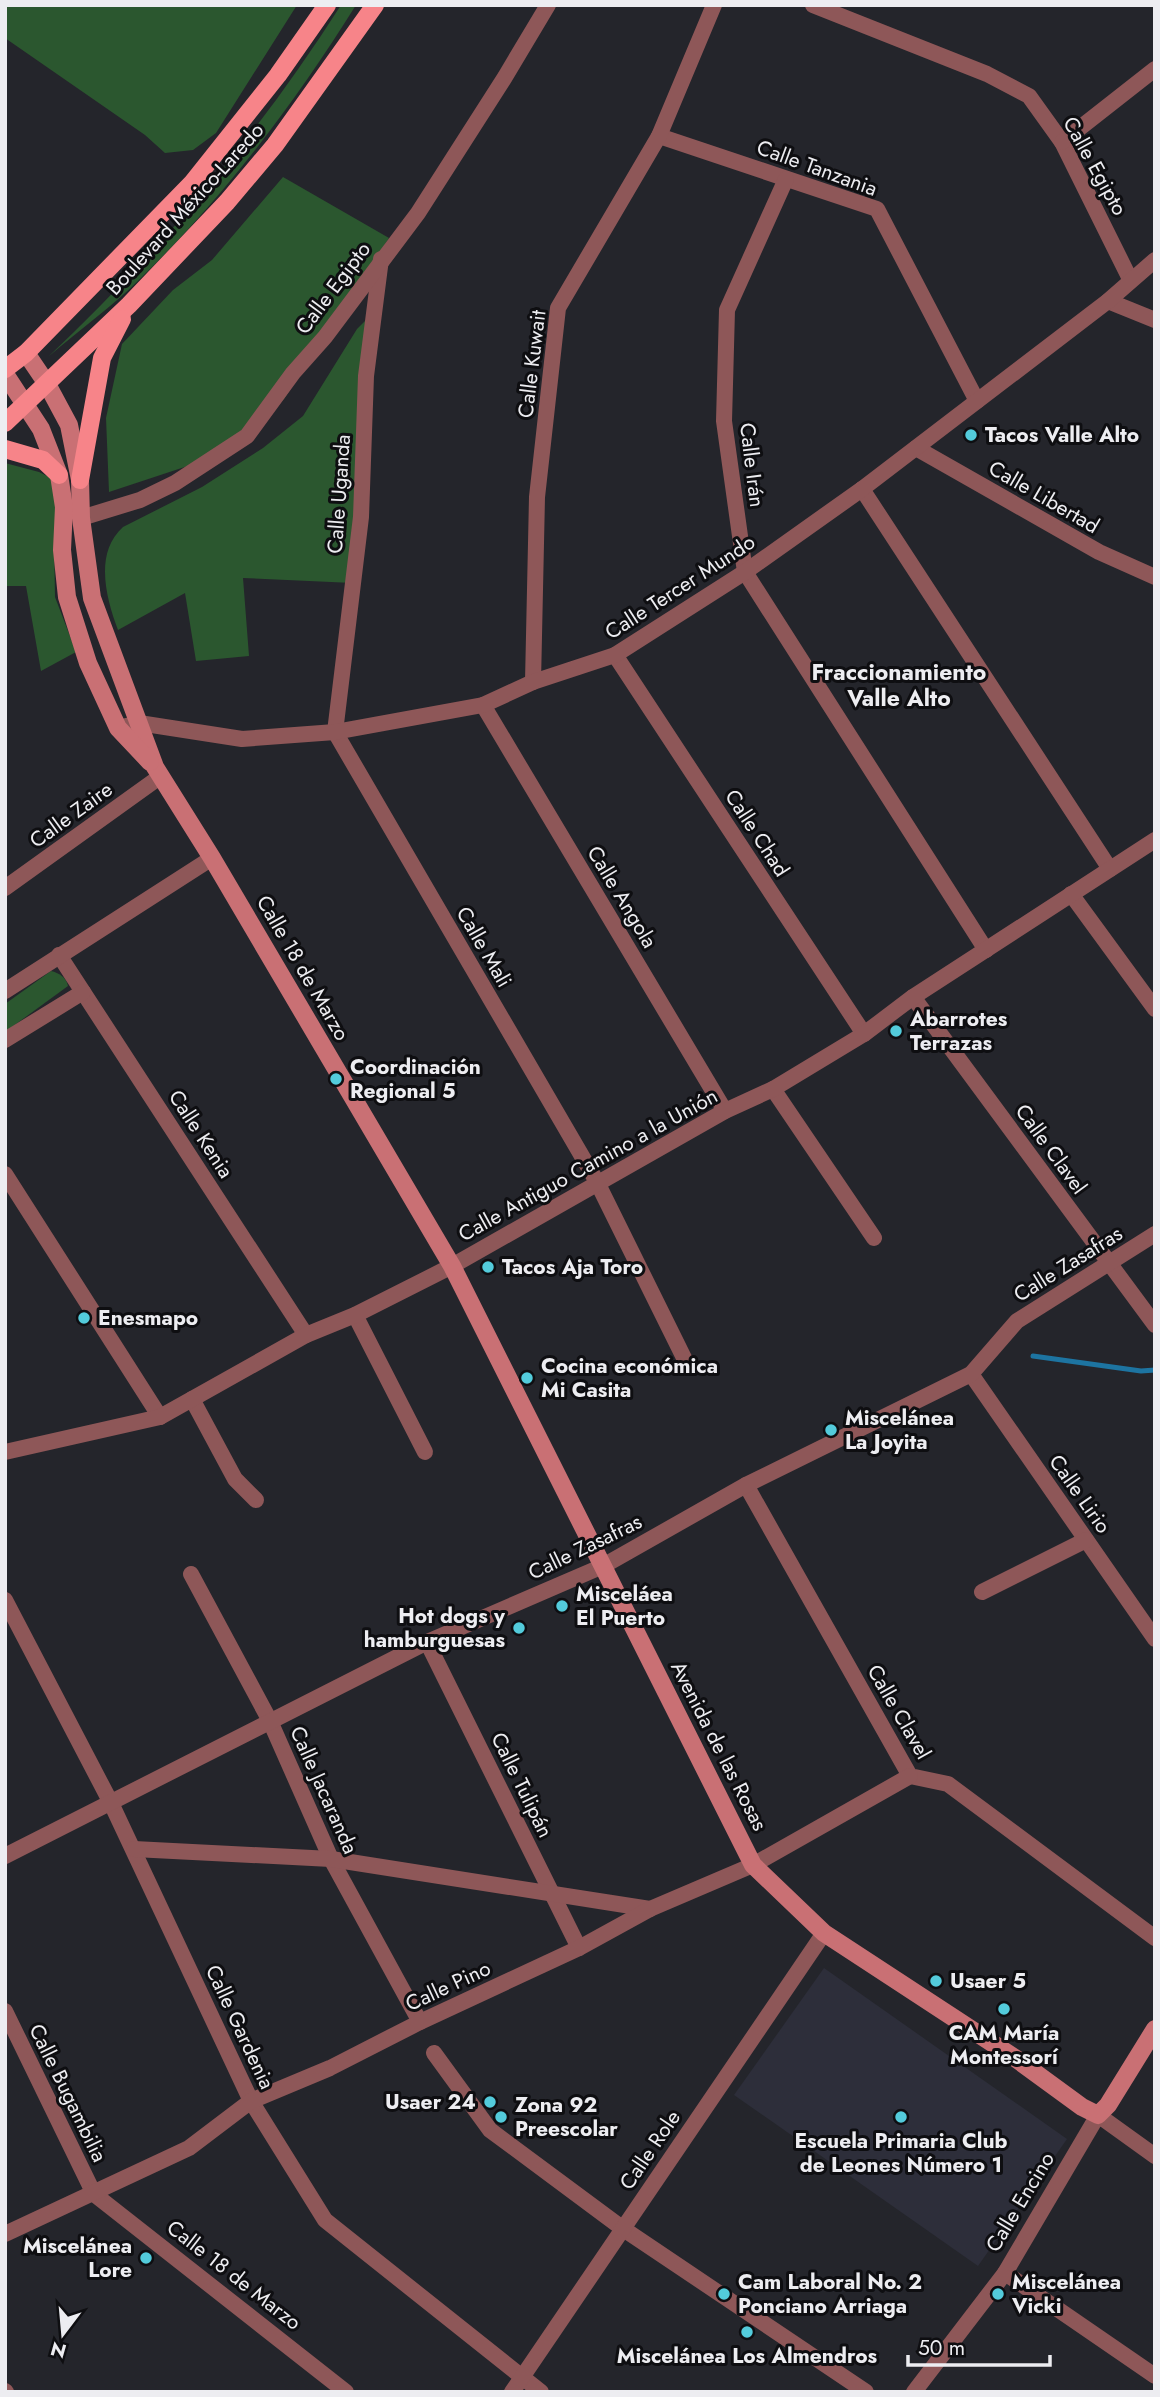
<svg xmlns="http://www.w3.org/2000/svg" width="1160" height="2397" font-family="Jost,sans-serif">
  <rect width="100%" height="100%" fill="#24252b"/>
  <path fill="#2d2e3a" d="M824,1968L1067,2139L978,2266L734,2095Z"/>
  <g fill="#2b572f">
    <path d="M5,5H297L216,133L193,150L165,153L145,135L5,38Z"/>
    <path d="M341,5H356C295,103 224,197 142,277C113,306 79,330 48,357C159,252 259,134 341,5Z"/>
    <path d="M283,177L389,238L284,399L230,452L109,492L106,418L122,344L173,290L212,260Z"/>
    <path d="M374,312L353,583L243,578L249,656L196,661L185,593L118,630C106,598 94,553 123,527L202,487L263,448L303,416L357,329Z"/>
    <path d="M5,463L39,472L53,479L57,491L54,538L55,597L76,652L41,671L26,586H5Z"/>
    <path d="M51,971C59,973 66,977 68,986L5,1032V1004Z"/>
  </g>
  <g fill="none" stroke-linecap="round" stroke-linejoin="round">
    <path stroke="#1d74a1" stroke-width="5" d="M1033,1356L1141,1371L1155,1370"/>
    <g stroke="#8e5758" stroke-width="16">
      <path d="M813,5L987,74L1029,96L1062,142L1130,279"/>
      <path d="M659,136L877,209L977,401"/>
      <path d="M1062,142L1155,69"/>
      <path d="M786,179L727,310L724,421L745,572L986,950"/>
      <path d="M381,259L366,376L361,517L335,732L597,1182L687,1364"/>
      <path d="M1108,301L1155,320"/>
      <path d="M916,448L1099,552L1155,577"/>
      <path d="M862,489L1110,869"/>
      <path d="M81,518L140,500L175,483L247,436L293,373L325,337L418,213L505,77L548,5"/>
      <path d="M615,655L864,1034"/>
      <path d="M533,682L537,497L558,308L659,136L714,5"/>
      <path d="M483,705L725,1111"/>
      <path d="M118,728L139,723L242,739L335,732L483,705L533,682L615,655L745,572L862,489L1108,301L1155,260"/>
      <path d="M5,888L161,776"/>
      <path d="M1071,894L1155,1009"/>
      <path d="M59,955L306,1335"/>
      <path d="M5,991L212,858"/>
      <path d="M913,997L1155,1325"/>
      <path d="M5,1040L83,992"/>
      <path d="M773,1089L874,1238"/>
      <path d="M5,1174L160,1417"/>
      <path d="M355,1315L425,1452"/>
      <path d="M971,1374L1155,1639"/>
      <path d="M192,1399L235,1479L256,1500"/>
      <path d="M5,1452L160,1417L306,1335L355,1315L452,1266L725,1111L773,1089L864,1034L913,997L1155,840"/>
      <path d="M746,1485L910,1776L948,1784L1155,1938"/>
      <path d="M191,1574L270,1721L331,1859L420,2022"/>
      <path d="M982,1592L1086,1540"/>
      <path d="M5,1600L111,1803L251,2101L325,2220L541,2392"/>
      <path d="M427,1642L579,1948"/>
      <path d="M134,1849L331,1859L650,1909"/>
      <path d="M5,1856L427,1642L603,1566L746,1485L971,1374L1017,1321L1155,1234"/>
      <path d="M5,2011L94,2194L346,2392"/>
      <path d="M434,2053L490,2130L622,2228L866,2392"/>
      <path d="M5,2234L189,2148L251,2101L330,2068L420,2022L579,1948L650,1909L753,1865L910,1776"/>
      <path d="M1005,2273L1155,2376"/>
      <path d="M5,2391L6,2392"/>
      <path d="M512,2392L824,1933"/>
      <path d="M914,2392L1005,2273L1098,2115L1155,2156"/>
    </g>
    <g stroke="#c97074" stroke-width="18">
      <path d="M26,353L47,384L69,425L80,480L81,518L92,598L155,767L212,858L452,1266L753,1865L824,1933L1015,2058L1082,2107L1098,2115L1108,2105L1155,2029"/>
      <path d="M5,374L41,429L59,475L64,507L62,550L67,597L88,663L118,728L150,762"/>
    </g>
    <g stroke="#f78489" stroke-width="18">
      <path d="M5,369L26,353L192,183L278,75L327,5"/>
      <path d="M5,423L129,305L227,202L275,145L375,5"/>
      <path d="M5,449L43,460L59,475"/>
      <path d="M80,480L102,358L122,319"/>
    </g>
  </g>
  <g fill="#53cbdb" stroke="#0e0e11" stroke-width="2.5">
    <circle cx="971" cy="435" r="7"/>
    <circle cx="896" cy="1031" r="7"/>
    <circle cx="336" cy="1079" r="7"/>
    <circle cx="488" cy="1267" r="7"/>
    <circle cx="84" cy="1318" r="7"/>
    <circle cx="527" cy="1378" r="7"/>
    <circle cx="831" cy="1430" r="7"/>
    <circle cx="562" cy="1606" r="7"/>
    <circle cx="519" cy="1628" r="7"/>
    <circle cx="936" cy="1981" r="7"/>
    <circle cx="1004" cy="2009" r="7"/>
    <circle cx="490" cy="2102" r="7"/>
    <circle cx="501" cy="2117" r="7"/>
    <circle cx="901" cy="2117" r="7"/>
    <circle cx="146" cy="2258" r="7"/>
    <circle cx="724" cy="2294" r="7"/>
    <circle cx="998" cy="2294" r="7"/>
    <circle cx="747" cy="2332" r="7"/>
  </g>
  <g text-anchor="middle" stroke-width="6" stroke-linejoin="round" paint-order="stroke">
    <g font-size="21" fill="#ededf1" stroke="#0e0e11">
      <text transform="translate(1095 166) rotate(61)" y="7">Calle Egipto</text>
      <text transform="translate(817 168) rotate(20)" y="7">Calle Tanzania</text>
      <text transform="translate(185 209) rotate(-48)" y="7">Boulevard México-Laredo</text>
      <text transform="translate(333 288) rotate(-53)" y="7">Calle Egipto</text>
      <text transform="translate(532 364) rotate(-83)" y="7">Calle Kuwait</text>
      <text transform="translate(752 465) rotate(83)" y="7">Calle Irán</text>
      <text transform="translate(339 494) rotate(-86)" y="7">Calle Uganda</text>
      <text transform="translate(1044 497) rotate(30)" y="7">Calle Libertad</text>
      <text transform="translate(680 587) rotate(-33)" y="7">Calle Tercer Mundo</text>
      <text transform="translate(71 815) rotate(-36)" y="7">Calle Zaire</text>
      <text transform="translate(757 833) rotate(57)" y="7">Calle Chad</text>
      <text transform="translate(622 897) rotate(59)" y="7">Calle Angola</text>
      <text transform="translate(484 947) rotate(60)" y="7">Calle Mali</text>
      <text transform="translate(303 968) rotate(60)" y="7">Calle 18 de Marzo</text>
      <text transform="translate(201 1134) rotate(57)" y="7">Calle Kenia</text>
      <text transform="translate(1051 1149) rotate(54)" y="7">Calle Clavel</text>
      <text transform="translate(588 1165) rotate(-29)" y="7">Calle Antiguo Camino a la Unión</text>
      <text transform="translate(1068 1264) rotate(-32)" y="7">Calle Zasafras</text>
      <text transform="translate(1080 1494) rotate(55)" y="7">Calle Lirio</text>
      <text transform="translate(585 1547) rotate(-26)" y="7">Calle Zasafras</text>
      <text transform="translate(899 1712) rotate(60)" y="7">Calle Clavel</text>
      <text transform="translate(719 1746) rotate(63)" y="7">Avenida de las Rosas</text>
      <text transform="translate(522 1785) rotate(64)" y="7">Calle Tulipán</text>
      <text transform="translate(324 1790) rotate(66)" y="7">Calle Jacaranda</text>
      <text transform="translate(448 1986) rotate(-25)" y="7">Calle Pino</text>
      <text transform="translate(240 2027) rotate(65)" y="7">Calle Gardenia</text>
      <text transform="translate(68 2093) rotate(64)" y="7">Calle Bugambilia</text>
      <text transform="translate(650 2150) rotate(-56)" y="7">Calle Role</text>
      <text transform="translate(1020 2202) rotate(-59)" y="7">Calle Encino</text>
      <text transform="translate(234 2275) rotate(38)" y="7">Calle 18 de Marzo</text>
    </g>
    <g font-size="21" font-weight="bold" fill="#ededf1" stroke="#0e0e11" text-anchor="start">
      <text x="985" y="442">Tacos Valle Alto</text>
      <text x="910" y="1026">Abarrotes<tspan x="910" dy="24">Terrazas</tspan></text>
      <text x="350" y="1074">Coordinación<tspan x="350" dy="24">Regional 5</tspan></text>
      <text x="502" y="1274">Tacos Aja Toro</text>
      <text x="98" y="1325">Enesmapo</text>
      <text x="541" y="1373">Cocina económica<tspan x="541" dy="24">Mi Casita</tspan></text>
      <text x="845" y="1425">Miscelánea<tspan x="845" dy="24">La Joyita</tspan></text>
      <text x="576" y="1601">Misceláea<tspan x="576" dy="24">El Puerto</tspan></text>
      <text x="505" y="1623" text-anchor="end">Hot dogs y<tspan x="505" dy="24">hamburguesas</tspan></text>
      <text x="950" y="1988">Usaer 5</text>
      <text x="1004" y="2040" text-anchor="middle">CAM María<tspan x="1004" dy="24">Montessorí</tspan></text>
      <text x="476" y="2109" text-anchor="end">Usaer 24</text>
      <text x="515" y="2112">Zona 92<tspan x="515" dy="24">Preescolar</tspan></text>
      <text x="901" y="2148" text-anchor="middle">Escuela Primaria Club<tspan x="901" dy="24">de Leones Número 1</tspan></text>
      <text x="132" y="2253" text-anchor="end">Miscelánea<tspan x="132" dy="24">Lore</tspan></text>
      <text x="738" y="2289">Cam Laboral No. 2<tspan x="738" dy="24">Ponciano Arriaga</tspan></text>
      <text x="1012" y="2289">Miscelánea<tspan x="1012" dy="24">Vicki</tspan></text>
      <text x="747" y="2363" text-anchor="middle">Miscelánea Los Almendros</text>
    </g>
    <g font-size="23" font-weight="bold" fill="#ededf1" stroke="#0e0e11">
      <text x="899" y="680">Fraccionamiento<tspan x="899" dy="26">Valle Alto</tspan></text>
    </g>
  </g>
  <rect width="1160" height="2397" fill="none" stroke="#ededf1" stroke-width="14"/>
  <g transform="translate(63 2334) rotate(196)" stroke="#0e0e11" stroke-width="5" paint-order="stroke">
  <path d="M0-5L12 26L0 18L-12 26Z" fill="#ededf1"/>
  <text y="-10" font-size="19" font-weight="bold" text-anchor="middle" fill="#ededf1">N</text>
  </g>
  <path d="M908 2355v10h142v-10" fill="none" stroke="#ededf1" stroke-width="3.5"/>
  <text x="918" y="2355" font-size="21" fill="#ededf1" stroke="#0e0e11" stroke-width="5" paint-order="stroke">50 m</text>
</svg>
